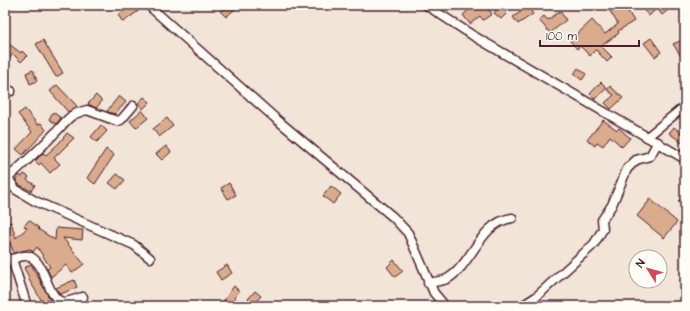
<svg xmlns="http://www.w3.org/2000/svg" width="690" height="311" font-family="'Architects Daughter',sans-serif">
  <rect width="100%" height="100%" fill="#f2e4d7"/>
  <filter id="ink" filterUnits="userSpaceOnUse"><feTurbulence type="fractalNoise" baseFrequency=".025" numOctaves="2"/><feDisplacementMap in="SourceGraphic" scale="8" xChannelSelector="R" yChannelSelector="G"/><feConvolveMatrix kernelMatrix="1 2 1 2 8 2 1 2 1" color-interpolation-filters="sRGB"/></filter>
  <g filter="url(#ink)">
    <g fill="#daab8c" stroke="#4a1f2b">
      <path d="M133,5H138L141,9L123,22L118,15Z"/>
      <path d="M228,5H234L236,8L226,17L220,11Z"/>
      <path d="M474,5H485L492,14L483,20L480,16L470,24L463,15Z"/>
      <path d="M517,5H527L533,14L518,24L513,17L522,11Z"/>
      <path d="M606,5H624L634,21L618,31L619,33L601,46L612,57L607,62L596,50L590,56L580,46L577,49L570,41L592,20L605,34L618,24Z"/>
      <path d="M639,5H674L662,15L657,8L649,16Z"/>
      <path d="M500,6L507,13L501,19L494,13Z"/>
      <path d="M560,11L566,20L550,33L539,20L544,16L548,20Z"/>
      <path d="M651,38L661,52L655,57L644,43Z"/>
      <path d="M685,39V62L673,44Z"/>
      <path d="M43,40L63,73L56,77L36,44Z"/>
      <path d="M5,41L21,53L22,51L27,56L21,62L13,54L5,64Z"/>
      <path d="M578,68L586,74L582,80L574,74Z"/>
      <path d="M33,70L37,81L30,84L26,73Z"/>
      <path d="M601,82L607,88L595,99L590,94Z"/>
      <path d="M57,85L77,106L68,112L50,91Z"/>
      <path d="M610,86L623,98L611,109L605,103L614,95L607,90Z"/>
      <path d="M96,95L102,101L96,108L88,104Z"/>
      <path d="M119,96L126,102L115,114L108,112L107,111Z"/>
      <path d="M144,97L150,102L143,109L138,103Z"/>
      <path d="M25,109L38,125L41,123L46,130L23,155L16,149L32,132L18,114Z"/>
      <path d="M142,110L148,118L136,128L130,121Z"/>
      <path d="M53,112L61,118L56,124L49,119Z"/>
      <path d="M167,118L173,126L159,137L153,129Z"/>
      <path d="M603,120L617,130L619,128L630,138L622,147L610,136L603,146L597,142L595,146L587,140Z"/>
      <path d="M101,125L107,131L97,142L91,137Z"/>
      <path d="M674,127L685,136V145L669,133Z"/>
      <path d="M67,133L74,138L54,158L60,164L50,173L41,163L39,165L35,161L43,153L46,155L60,142Z"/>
      <path d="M166,146L171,152L162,160L156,154Z"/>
      <path d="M106,149L114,155L95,184L87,178Z"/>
      <path d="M24,174L29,177L27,180L35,185L31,191L18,184L16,180L19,175L22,177Z"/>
      <path d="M117,174L125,180L117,189L109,183Z"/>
      <path d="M229,183L236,195L228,199L221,188Z"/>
      <path d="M331,186L341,194L333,204L323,196Z"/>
      <path d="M685,197V212L678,201Z"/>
      <path d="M649,198L677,222L664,238L637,216L649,201Z"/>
      <path d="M29,220L39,228L38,229L55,240L56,228L83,230L82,240L63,238L84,264L72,273L66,265L51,277L47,269L50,267L37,247L33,252L30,249L14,253L5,232V224L11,222L16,238L27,228L24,226Z"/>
      <path d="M394,260L403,271L395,277L387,267Z"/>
      <path d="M31,264L50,299L43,303L28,278L29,277L24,268Z"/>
      <path d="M227,265L232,273L221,280L216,272Z"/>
      <path d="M74,280L77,287L61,294L58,291L56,288Z"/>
      <path d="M234,286L239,291L234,298L243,305L255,291L261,296L252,306H220Z"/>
    </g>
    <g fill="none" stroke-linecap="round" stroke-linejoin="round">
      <defs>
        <g id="minor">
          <path d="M148,5L275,118L393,217L408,233L434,293L445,306"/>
          <path d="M426,5L472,35L685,159"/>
          <path d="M5,89L11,91"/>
          <path d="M647,137L685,106"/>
          <path d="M5,177L8,178L15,189L35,201L134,245L150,258"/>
          <path d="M8,178C23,164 39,150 53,135C67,122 66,115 87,110L117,121L121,120L133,106"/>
          <path d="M5,258L12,259L27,306"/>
          <path d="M12,259C16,258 24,255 28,256C46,260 46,300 64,302C70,302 77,298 83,297"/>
          <path d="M428,283C434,282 442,281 447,279C473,264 479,223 512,218"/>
          <path d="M522,306L536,297L594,244L603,229L602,220L612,205L627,169L636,160L650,156L658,142"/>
        </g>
      </defs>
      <use href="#minor" stroke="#4a1f2b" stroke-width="11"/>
      <use href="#minor" stroke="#fdfcf7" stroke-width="8"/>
    </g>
  </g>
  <rect width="690" height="311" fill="none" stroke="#fdfcf7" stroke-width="20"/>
  <rect x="10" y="10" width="670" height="291" fill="none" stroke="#4a1f2b" stroke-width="1.5" filter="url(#ink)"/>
  <g transform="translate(648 269) rotate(307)"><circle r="19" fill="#fdfcf7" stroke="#b5a4a5"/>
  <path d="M0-3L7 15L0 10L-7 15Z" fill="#d1495b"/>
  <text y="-6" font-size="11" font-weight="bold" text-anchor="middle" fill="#4a1f2b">N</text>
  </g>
  <path d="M540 40v6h99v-6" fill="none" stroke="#4a1f2b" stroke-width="2"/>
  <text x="546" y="40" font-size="12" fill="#4a1f2b" stroke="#fdfcf7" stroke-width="3" paint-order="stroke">100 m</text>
</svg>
